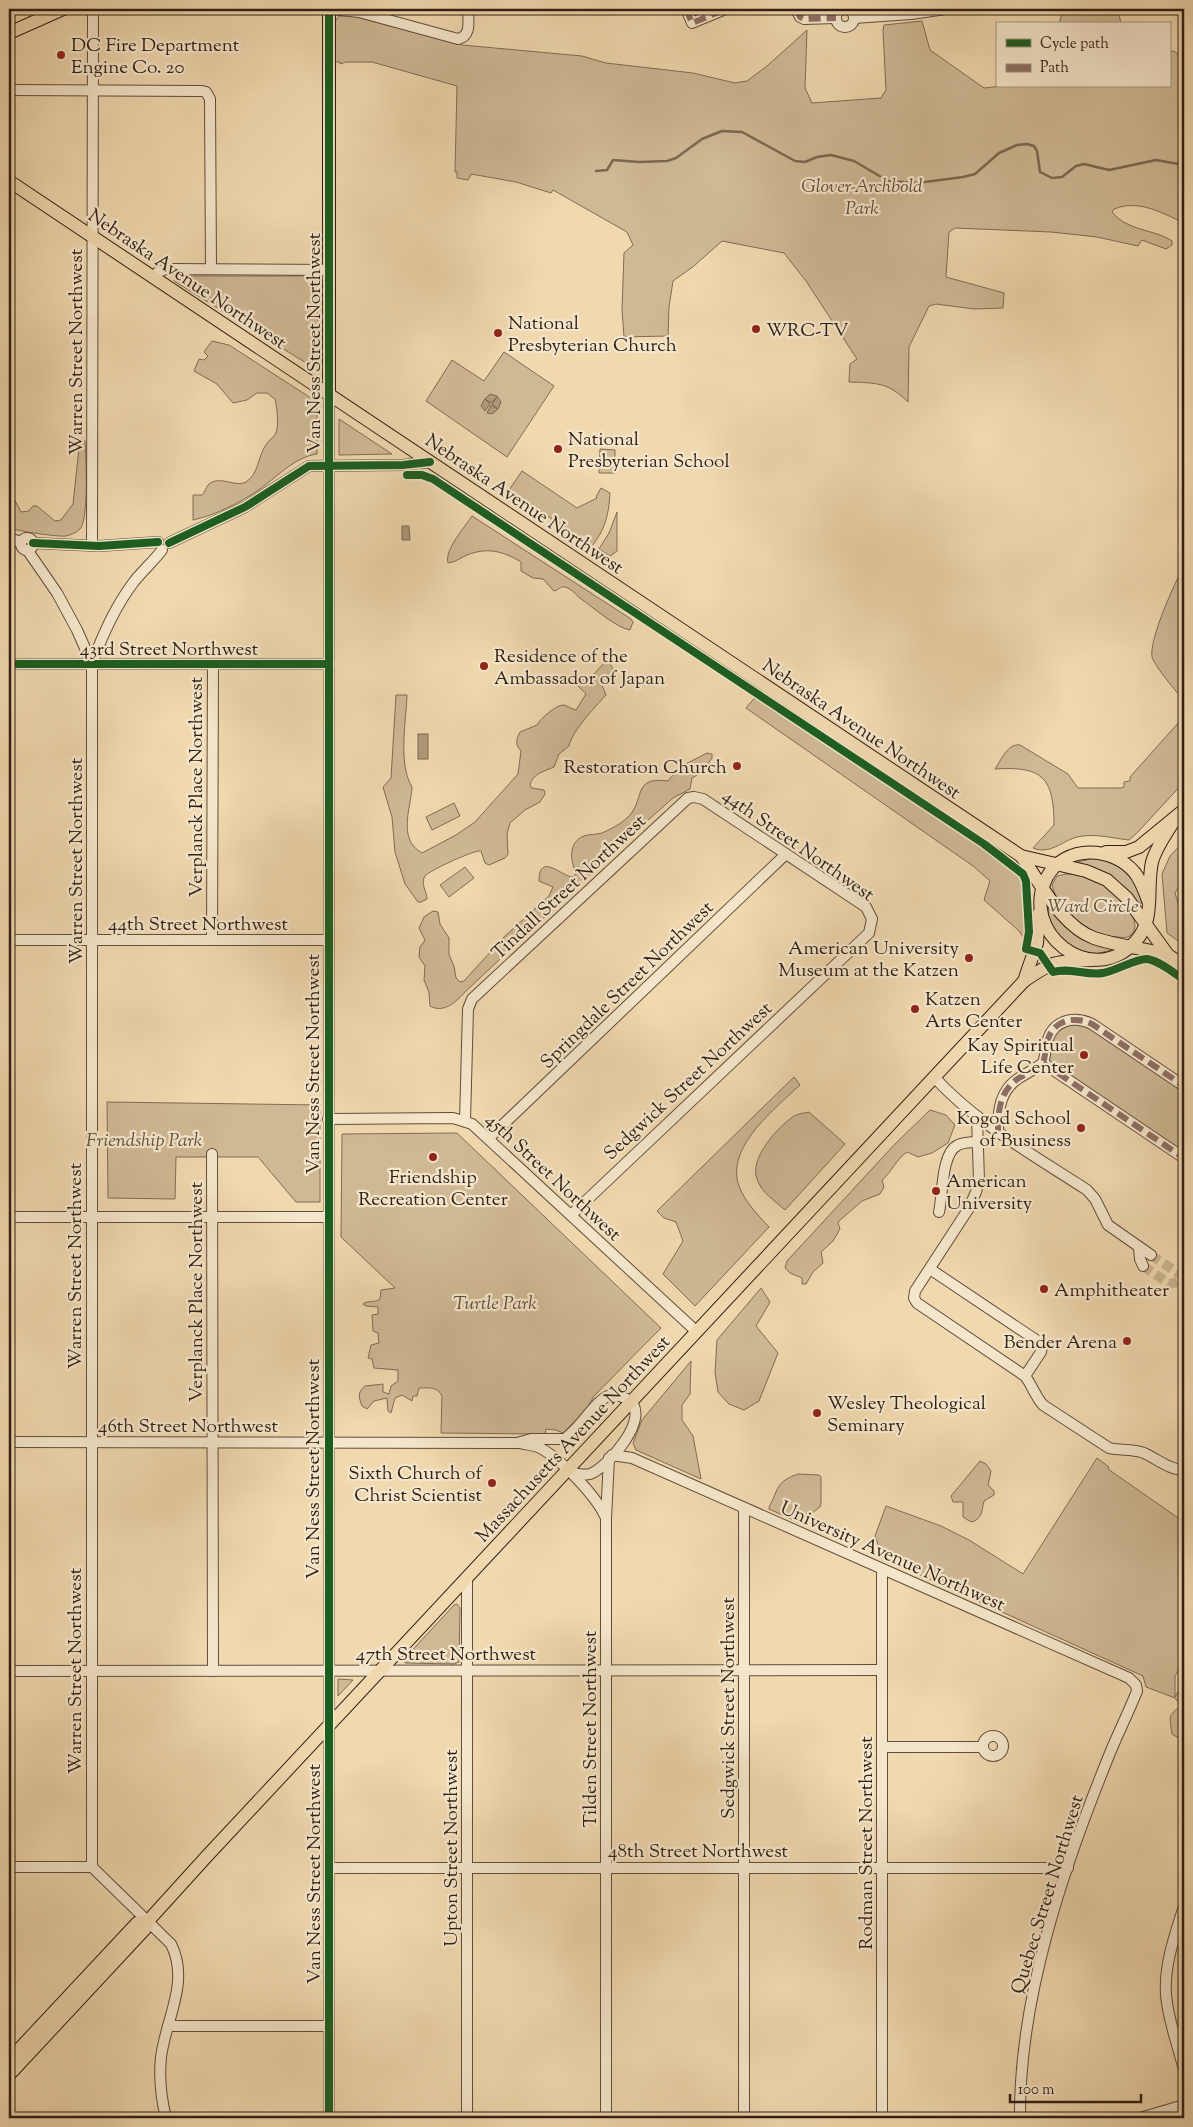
<svg xmlns="http://www.w3.org/2000/svg" width="1193" height="2127" font-family="'Sorts Mill Goudy',serif">
  <rect width="100%" height="100%" fill="#f0d8af"/>
  <filter id="stains"><feTurbulence type="fractalNoise" baseFrequency=".004" numOctaves="4"/><feColorMatrix values="0 0 0 0 .2 0 0 0 0 .09 0 0 0 0 .02 0 0 0 .5 -.17"/></filter>
  <radialGradient id="worn" r=".72"><stop offset=".6" stop-color="#630" stop-opacity="0"/><stop offset="1" stop-color="#630" stop-opacity=".3"/></radialGradient>
  <g fill="#cfb995" stroke="#806c54">
    <path d="M1063,9H1118L1121,24H1059Z"/>
    <path d="M340,16H353L462,45L582,56L606,63L693,73L735,83L747,81L767,66L807,30L805,88L812,103L881,98L886,90L883,30L884,25L922,21L930,50L984,88L1001,86H1169V52L1174,51L1184,59V223C1162,213 1139,199 1114,209L1112,212C1127,231 1154,229 1172,241V245L1166,249L1142,240L1138,246L1097,237L1051,232L955,228L949,232L946,277L1004,293L1003,308L974,309L936,304L929,306L909,347L908,402C888,382 876,383 849,382L850,364L857,359L806,281L784,253L722,241L694,266L673,281L669,307L668,336L624,337L622,310L624,253L633,245L627,232L553,190L551,193L516,182L471,174L468,180L457,178V172H455L457,86L372,62H346L340,64V62H335V22L338,17Z"/>
    <path d="M177,276H317L319,371L174,281Z"/>
    <path d="M212,341L229,345L317,402V454C295,457 278,476 260,489C241,502 216,515 193,520V495H202C205,492 206,488 208,485C219,474 235,488 246,482C259,474 258,455 266,445C268,440 274,438 276,433C279,425 277,407 275,399L267,393H257L247,400L233,403L217,384L194,371L199,359L204,360L208,356L204,352Z"/>
    <path d="M504,352L554,386L507,457L426,401L452,360L484,381Z"/>
    <path d="M339,419L392,454L339,455Z"/>
    <path d="M80,439L85,441C86,457 89,519 80,529C77,532 71,535 66,536C56,537 19,531 9,528V489L21,512L29,511L33,506H37L55,521L61,520L73,504Z"/>
    <path d="M600,449L615,450V473H599Z"/>
    <path d="M522,471L577,508L597,498L596,497L601,488L610,493C609,514 605,530 592,546L509,490Z"/>
    <path d="M617,512V551L610,556L599,549L609,533Z"/>
    <path d="M472,516L631,619L633,622L630,630C617,628 595,609 584,601C577,597 573,589 565,587C560,586 559,590 554,591L543,579L533,578L521,571V562C503,551 487,547 467,555C460,558 456,562 448,563C444,550 465,527 472,516Z"/>
    <path d="M1184,566V701C1177,692 1155,667 1152,657C1149,639 1175,582 1184,566Z"/>
    <path d="M609,662L613,669L612,675L602,685L606,695C595,707 572,731 569,746L559,754L554,767C545,771 532,774 530,785L532,788L544,790L545,794L540,802L525,810L510,823L507,834L508,854L505,858L489,865L485,863L481,851C476,849 428,871 425,876C420,884 427,891 427,899L421,902H418L405,884L395,852L392,817L383,787L391,778L396,695H407C406,722 398,764 412,787C411,808 397,839 422,853L456,835L475,822L518,774L521,751C515,744 516,740 520,732L537,725C540,719 557,704 564,705C568,706 571,709 576,710L586,694L578,686V682L594,674L604,663Z"/>
    <path d="M757,695L1021,870L1028,883L1030,931L1028,943L1018,930L984,900L990,881L973,866L746,708Z"/>
    <path d="M1179,722L1184,727V782L1137,833L1129,840C1111,838 1095,833 1077,837C1062,841 1050,855 1033,848L1054,825C1054,777 1042,766 995,769C1001,760 1008,743 1020,745L1068,774L1078,788H1121L1124,787V782L1130,781V777Z"/>
    <path d="M707,753L712,754V758L702,772L692,778L690,789L673,798L647,821L465,992C457,1001 444,1014 430,1006L429,992L424,980L425,966L419,957L420,947L425,940L419,928L424,917L433,911L438,912L440,924L449,938V955L454,966L456,978L460,982L464,981L504,937L549,896L553,887L539,881C539,850 564,879 574,877L576,872C570,861 568,842 584,836C589,834 596,835 602,833C611,829 619,825 626,819C647,801 630,776 668,781L680,767Z"/>
    <path d="M454,803L460,816L432,830L426,817Z"/>
    <path d="M1184,841V879L1175,893L1184,922V945L1167,933L1162,874L1170,856Z"/>
    <path d="M1094,858C1118,862 1140,877 1142,903H1139L1127,890L1074,863Z"/>
    <path d="M465,867L474,878L449,897L440,885Z"/>
    <path d="M1066,874C1078,874 1092,876 1103,883C1114,891 1146,921 1131,935C1127,939 1122,937 1117,937C1088,936 1059,914 1052,885L1057,876Z"/>
    <path d="M1049,908L1050,909L1115,949L1096,954L1086,953L1062,941L1048,917Z"/>
    <path d="M1078,1023L1090,1029L1184,1092V1152L1049,1063C1044,1050 1054,1038 1060,1027Z"/>
    <path d="M794,1077L800,1085C776,1108 725,1147 739,1186C745,1202 758,1215 769,1227L695,1306L663,1274L683,1241L676,1222L664,1218L657,1211Z"/>
    <path d="M107,1102L320,1105V1202H296L258,1157H176L175,1199L108,1198Z"/>
    <path d="M930,1110L946,1115L955,1125L948,1143L932,1153L918,1157L907,1152C896,1159 892,1172 882,1180L884,1187L880,1194L862,1201L839,1221L838,1223L840,1229L833,1241L821,1252L823,1263L813,1272L806,1284H802V1278L790,1273L785,1268L787,1261L894,1145Z"/>
    <path d="M809,1112L845,1144L785,1210C775,1201 761,1192 757,1179C749,1158 778,1127 794,1116C798,1114 804,1113 809,1112Z"/>
    <path d="M457,1133L661,1328L594,1396L586,1410L563,1433L556,1430L546,1429L545,1434L441,1433L442,1396C437,1386 429,1388 419,1388L417,1396H413L412,1401L402,1395L395,1398L391,1413L388,1411L387,1398L374,1401L367,1409L362,1406C359,1398 357,1392 365,1386L383,1384V1392L389,1394L391,1386L398,1381V1370L374,1368L372,1359L368,1358L371,1345L379,1343L378,1333L373,1331L372,1315L378,1314V1307L366,1306L363,1304C368,1300 375,1303 380,1299L381,1290L395,1288L341,1237L342,1134Z"/>
    <path d="M761,1288L770,1302L756,1326L778,1353L759,1401L744,1410L729,1404L718,1392L715,1372L717,1340Z"/>
    <path d="M691,1361L690,1394L682,1405V1420L693,1436L701,1479L636,1450L633,1443L642,1420Z"/>
    <path d="M1097,1458L1109,1467L1108,1469L1184,1522V1667L1181,1666L1175,1676V1697L1180,1688H1184V1736L1183,1741L1172,1734C1169,1714 1168,1716 1183,1704L1178,1702L1175,1698L1146,1687L1143,1676L883,1558L875,1536L886,1506L941,1526L969,1540L1023,1574Z"/>
    <path d="M980,1461L986,1464L991,1471L988,1485L994,1491V1495L984,1501C982,1510 982,1520 971,1522L963,1517V1502H953L951,1496Z"/>
    <path d="M798,1474L819,1475L821,1477V1503L820,1507L801,1521L798,1522L769,1509V1507C779,1489 775,1482 798,1474Z"/>
    <path d="M457,1604L460,1608L459,1662L454,1664L405,1663V1658L454,1605Z"/>
    <path d="M338,1679L353,1680L338,1696Z"/>
  </g>
  <g fill="#af997a" stroke="#7c6851">
    <path d="M490,394L497,396L501,402L498,409L492,414L487,413L491,405L498,409L492,404L497,397L491,403L485,399L490,404L485,411L481,406L484,400Z"/>
    <path d="M402,526H409L410,540H402Z"/>
    <rect x="418" y="734" width="10" height="25"/>
  </g>
  <g fill="none" stroke-linecap="round" stroke-linejoin="round">
    <path stroke="#7c6851" stroke-width="2.5" d="M596,171L607,170L613,160L639,162L667,161L676,158L702,139L722,131L742,132L795,161L805,162L817,157L831,155L854,161L888,181L917,183L963,177L975,174L999,153L1017,145L1027,144L1034,146L1037,151L1040,172L1052,178L1062,177L1076,166L1084,164L1109,170L1156,160L1184,165"/>
    <g stroke="#cab390" stroke-width="10" stroke-dasharray="10 5" stroke-linecap="butt">
      <path d="M1151,1255L1184,1277"/>
      <path d="M1143,1266L1170,1284L1184,1280"/>
    </g>
    <defs>
      <g id="minor">
        <path d="M332,9L359,12L458,39C472,36 468,20 468,9"/>
        <path d="M686,9L692,23L726,9"/>
        <path d="M796,9L800,17L804,19L836,18"/>
        <circle cx="845" cy="18" r="9"/>
        <path d="M854,18L911,14L946,9"/>
        <path d="M9,90L202,91L206,92L210,99L211,269"/>
        <path d="M153,278L158,272L166,269L329,270"/>
        <path d="M329,394V2118"/>
        <circle cx="27" cy="544" r="6"/>
        <path d="M9,538L21,542"/>
        <path d="M33,543L99,546L158,542"/>
        <path d="M169,543L245,507L309,466L403,465L430,462"/>
        <path d="M92,545L93,9"/>
        <path d="M28,551L57,593L77,630L92,664"/>
        <path d="M9,664H329"/>
        <path d="M9,940H328"/>
        <path d="M212,940L213,664"/>
        <path d="M1043,1063L1184,1158"/>
        <path d="M934,1077C977,1124 1035,1156 1087,1190L1095,1199L1108,1225L1151,1255"/>
        <path d="M977,1116L979,1181L976,1192L969,1208L915,1291L914,1298L917,1303L1025,1376C1032,1385 1035,1396 1043,1405L1109,1448C1121,1451 1131,1448 1144,1453C1157,1459 1170,1470 1184,1470"/>
        <path d="M328,1119L453,1118L472,1124L697,1332"/>
        <path d="M465,1121L468,1009L472,999L688,798L694,797L703,799L866,907L872,919L869,933L571,1215"/>
        <path d="M998,1131C998,1110 1000,1090 1019,1078C1027,1073 1035,1069 1043,1063C1046,1055 1045,1047 1048,1039C1055,1019 1075,1016 1092,1024L1184,1086"/>
        <path d="M489,1138L786,854"/>
        <path d="M212,1154L213,1671"/>
        <path d="M939,1212C943,1195 941,1153 958,1145C964,1142 971,1142 978,1142"/>
        <path d="M9,1217H328"/>
        <path d="M1139,1248L1140,1259L1143,1266"/>
        <path d="M930,1269L1039,1342L1042,1346L1041,1352L1025,1376"/>
        <path d="M9,1442L517,1443L531,1439H564C579,1430 595,1401 608,1396C615,1394 621,1396 627,1399C655,1415 606,1469 590,1474C582,1476 574,1473 567,1471"/>
        <path d="M520,1443C527,1445 534,1445 540,1448C560,1458 596,1496 605,1516"/>
        <path d="M612,1455L632,1458L1129,1678L1136,1685L1137,1691C1128,1714 1117,1735 1108,1758C1063,1869 1019,1998 1020,2118"/>
        <path d="M882,1569V2118"/>
        <path d="M467,1578V2118"/>
        <path d="M9,1671L882,1670"/>
        <circle cx="993" cy="1746" r="10"/>
        <path d="M883,1747H983"/>
        <path d="M9,1867H92L171,1944C190,1982 166,2018 161,2057C159,2077 161,2098 166,2118"/>
        <path d="M92,1867V664C102,636 115,607 133,583C142,571 153,562 162,550"/>
        <path d="M329,1868H1068"/>
        <path d="M1184,1906C1175,1935 1164,1964 1166,1995C1168,2020 1178,2046 1184,2070"/>
        <path d="M168,2026H329"/>
        <path d="M606,2118V1519L609,1458"/>
        <path d="M744,2118V1508"/>
        <path d="M1140,2118L1184,2105"/>
      </g>
      <g id="major">
        <path d="M9,33L63,9"/>
        <path d="M9,181L1021,856C1041,883 1061,926 1094,938C1117,946 1144,948 1168,955"/>
        <path d="M329,394V9"/>
        <path d="M1106,852H1126L1139,847L1184,810"/>
        <path d="M1021,856L1086,871L1107,880L1127,898L1168,955L1184,966"/>
        <path d="M1149,903C1145,893 1142,882 1135,873C1113,846 1065,844 1047,877C1018,931 1091,990 1135,942C1156,920 1146,889 1152,862C1156,847 1167,833 1175,819"/>
        <path d="M1024,981L1037,943L1039,913"/>
        <path d="M9,2060L137,1923L148,1921"/>
        <path d="M9,2075L145,1929L148,1921L207,1856L1024,981C1054,960 1057,961 1093,960"/>
      </g>
    </defs>
    <use href="#minor" stroke="#604d3b" stroke-width="12"/>
    <use href="#major" stroke="#301f14" stroke-width="14"/>
    <use href="#minor" stroke="#f5e6cb" stroke-width="10"/>
    <use href="#major" stroke="#f0d8af" stroke-width="12"/>
    <g stroke="#8d6e63" stroke-width="6" stroke-dasharray="12 6" stroke-linecap="butt">
      <path d="M686,9L692,23L726,9"/>
      <path d="M796,9L800,17L804,19L836,18"/>
      <path d="M1043,1063L1184,1158"/>
      <path d="M998,1131C998,1110 1000,1090 1019,1078C1027,1073 1035,1069 1043,1063C1046,1055 1045,1047 1048,1039C1055,1019 1075,1016 1092,1024L1184,1086"/>
    </g>
    <defs>
      <g id="cycleway">
        <path d="M407,475H422L433,479L984,844L1023,874L1026,881L1029,932L1026,949L1040,953L1053,972C1070,967 1086,976 1103,973C1116,971 1137,958 1147,959C1160,961 1174,973 1184,980"/>
        <path d="M33,543L99,546L158,542"/>
        <path d="M169,543L245,507L309,466L403,465L430,462"/>
        <path d="M9,664H329"/>
        <path d="M329,2118V9"/>
      </g>
    </defs>
    <use href="#cycleway" stroke="#f5e6cb" stroke-width="11"/>
    <use href="#cycleway" stroke="#1b5e20" stroke-width="8"/>
  </g>
  <g fill="#8f2418" stroke="#f5e6cb" stroke-width="2">
    <circle cx="61" cy="55" r="5"/>
    <circle cx="756" cy="329" r="5"/>
    <circle cx="498" cy="333" r="5"/>
    <circle cx="558" cy="449" r="5"/>
    <circle cx="484" cy="666" r="5"/>
    <circle cx="737" cy="766" r="5"/>
    <circle cx="969" cy="958" r="5"/>
    <circle cx="915" cy="1009" r="5"/>
    <circle cx="1084" cy="1055" r="5"/>
    <circle cx="1081" cy="1128" r="5"/>
    <circle cx="433" cy="1157" r="5"/>
    <circle cx="936" cy="1191" r="5"/>
    <circle cx="1044" cy="1289" r="5"/>
    <circle cx="1127" cy="1341" r="5"/>
    <circle cx="817" cy="1413" r="5"/>
    <circle cx="492" cy="1483" r="5"/>
  </g>
  <g text-anchor="middle" stroke-width="4.5" stroke-linejoin="round" paint-order="stroke">
    <g font-size="19" fill="#301f14" stroke="#f5e6cb" text-anchor="start">
      <text x="71" y="51">DC Fire Department<tspan x="71" dy="22">Engine Co. 20</tspan></text>
      <text x="508" y="329">National<tspan x="508" dy="22">Presbyterian Church</tspan></text>
      <text x="766" y="336">WRC-TV</text>
      <text x="568" y="445">National<tspan x="568" dy="22">Presbyterian School</tspan></text>
      <text x="494" y="662">Residence of the<tspan x="494" dy="22">Ambassador of Japan</tspan></text>
      <text x="727" y="773" text-anchor="end">Restoration Church</text>
      <text x="959" y="954" text-anchor="end">American University<tspan x="959" dy="22">Museum at the Katzen</tspan></text>
      <text x="925" y="1005">Katzen<tspan x="925" dy="22">Arts Center</tspan></text>
      <text x="1074" y="1051" text-anchor="end">Kay Spiritual<tspan x="1074" dy="22">Life Center</tspan></text>
      <text x="1071" y="1124" text-anchor="end">Kogod School<tspan x="1071" dy="22">of Business</tspan></text>
      <text x="433" y="1183" text-anchor="middle">Friendship<tspan x="433" dy="22">Recreation Center</tspan></text>
      <text x="946" y="1187">American<tspan x="946" dy="22">University</tspan></text>
      <text x="1054" y="1296">Amphitheater</text>
      <text x="1117" y="1348" text-anchor="end">Bender Arena</text>
      <text x="827" y="1409">Wesley Theological<tspan x="827" dy="22">Seminary</tspan></text>
      <text x="482" y="1479" text-anchor="end">Sixth Church of<tspan x="482" dy="22">Christ Scientist</tspan></text>
    </g>
    <g font-size="19" font-style="italic" fill="#604d3b" stroke="#f5e6cb">
      <text x="862" y="192">Glover-Archbold<tspan x="862" dy="22">Park</tspan></text>
      <text x="1093" y="912">Ward Circle</text>
      <text x="144" y="1146">Friendship Park</text>
      <text x="495" y="1309">Turtle Park</text>
    </g>
    <g font-size="19" fill="#301f14" stroke="#f5e6cb">
      <text transform="translate(188 278) rotate(34)" y="7">Nebraska Avenue Northwest</text>
      <text transform="translate(313 343) rotate(-90)" y="7">Van Ness Street Northwest</text>
      <text transform="translate(75 352) rotate(-90)" y="7">Warren Street Northwest</text>
      <text transform="translate(525 503) rotate(34)" y="7">Nebraska Avenue Northwest</text>
      <text x="169" y="655">43rd Street Northwest</text>
      <text transform="translate(862 728) rotate(34)" y="7">Nebraska Avenue Northwest</text>
      <text transform="translate(195 787) rotate(-90)" y="7">Verplanck Place Northwest</text>
      <text transform="translate(799 844) rotate(35)" y="7">44th Street Northwest</text>
      <text transform="translate(75 861) rotate(-90)" y="7">Warren Street Northwest</text>
      <text transform="translate(568 886) rotate(-43)" y="7">Tindall Street Northwest</text>
      <text x="198" y="930">44th Street Northwest</text>
      <text transform="translate(626 984) rotate(-44)" y="7">Springdale Street Northwest</text>
      <text transform="translate(312 1064) rotate(-90)" y="7">Van Ness Street Northwest</text>
      <text transform="translate(687 1080) rotate(-43)" y="7">Sedgwick Street Northwest</text>
      <text transform="translate(554 1176) rotate(43)" y="7">45th Street Northwest</text>
      <text transform="translate(74 1266) rotate(-90)" y="7">Warren Street Northwest</text>
      <text transform="translate(195 1292) rotate(-90)" y="7">Verplanck Place Northwest</text>
      <text x="188" y="1432">46th Street Northwest</text>
      <text transform="translate(572 1438) rotate(-47)" y="7">Massachusetts Avenue Northwest</text>
      <text transform="translate(312 1469) rotate(-90)" y="7">Van Ness Street Northwest</text>
      <text transform="translate(893 1555) rotate(24)" y="7">University Avenue Northwest</text>
      <text x="446" y="1660">47th Street Northwest</text>
      <text transform="translate(74 1671) rotate(-90)" y="7">Warren Street Northwest</text>
      <text transform="translate(727 1708) rotate(-90)" y="7">Sedgwick Street Northwest</text>
      <text transform="translate(589 1729) rotate(-90)" y="7">Tilden Street Northwest</text>
      <text transform="translate(865 1843) rotate(-90)" y="7">Rodman Street Northwest</text>
      <text transform="translate(450 1848) rotate(-90)" y="7">Upton Street Northwest</text>
      <text x="698" y="1857">48th Street Northwest</text>
      <text transform="translate(313 1874) rotate(-90)" y="7">Van Ness Street Northwest</text>
      <text transform="translate(1046 1894) rotate(-73)" y="7">Quebec Street Northwest</text>
    </g>
  </g>
  <rect width="1193" height="2127" fill="none" stroke="#f0d8af" stroke-width="30"/>
  <rect x="10" y="10" width="1173" height="2107" fill="none" stroke="#301f14" stroke-width="2.5"/>
  <rect x="15" y="15" width="1163" height="2097" fill="none" stroke="#301f14"/>
  <rect x="996" y="22" width="175" height="65" fill="#f5e6cb" stroke="#a69682"/>
  <rect x="1006" y="39" width="25" height="8" fill="#1b5e20" stroke="#a69682"/>
  <text x="1040" y="48" font-size="15" fill="#301f14">Cycle path</text>
  <rect x="1006" y="64" width="25" height="8" fill="#8d6e63" stroke="#a69682"/>
  <text x="1040" y="72" font-size="15" fill="#301f14">Path</text>
  <path d="M1010 2094v8h131v-8" fill="none" stroke="#301f14" stroke-width="2.5"/>
  <text x="1018" y="2094" font-size="15" fill="#301f14" stroke="#f5e6cb" stroke-width="4" paint-order="stroke">100 m</text>
  <rect width="100%" height="100%" filter="url(#stains)"/>
  <rect width="100%" height="100%" fill="url(#worn)"/>
</svg>
